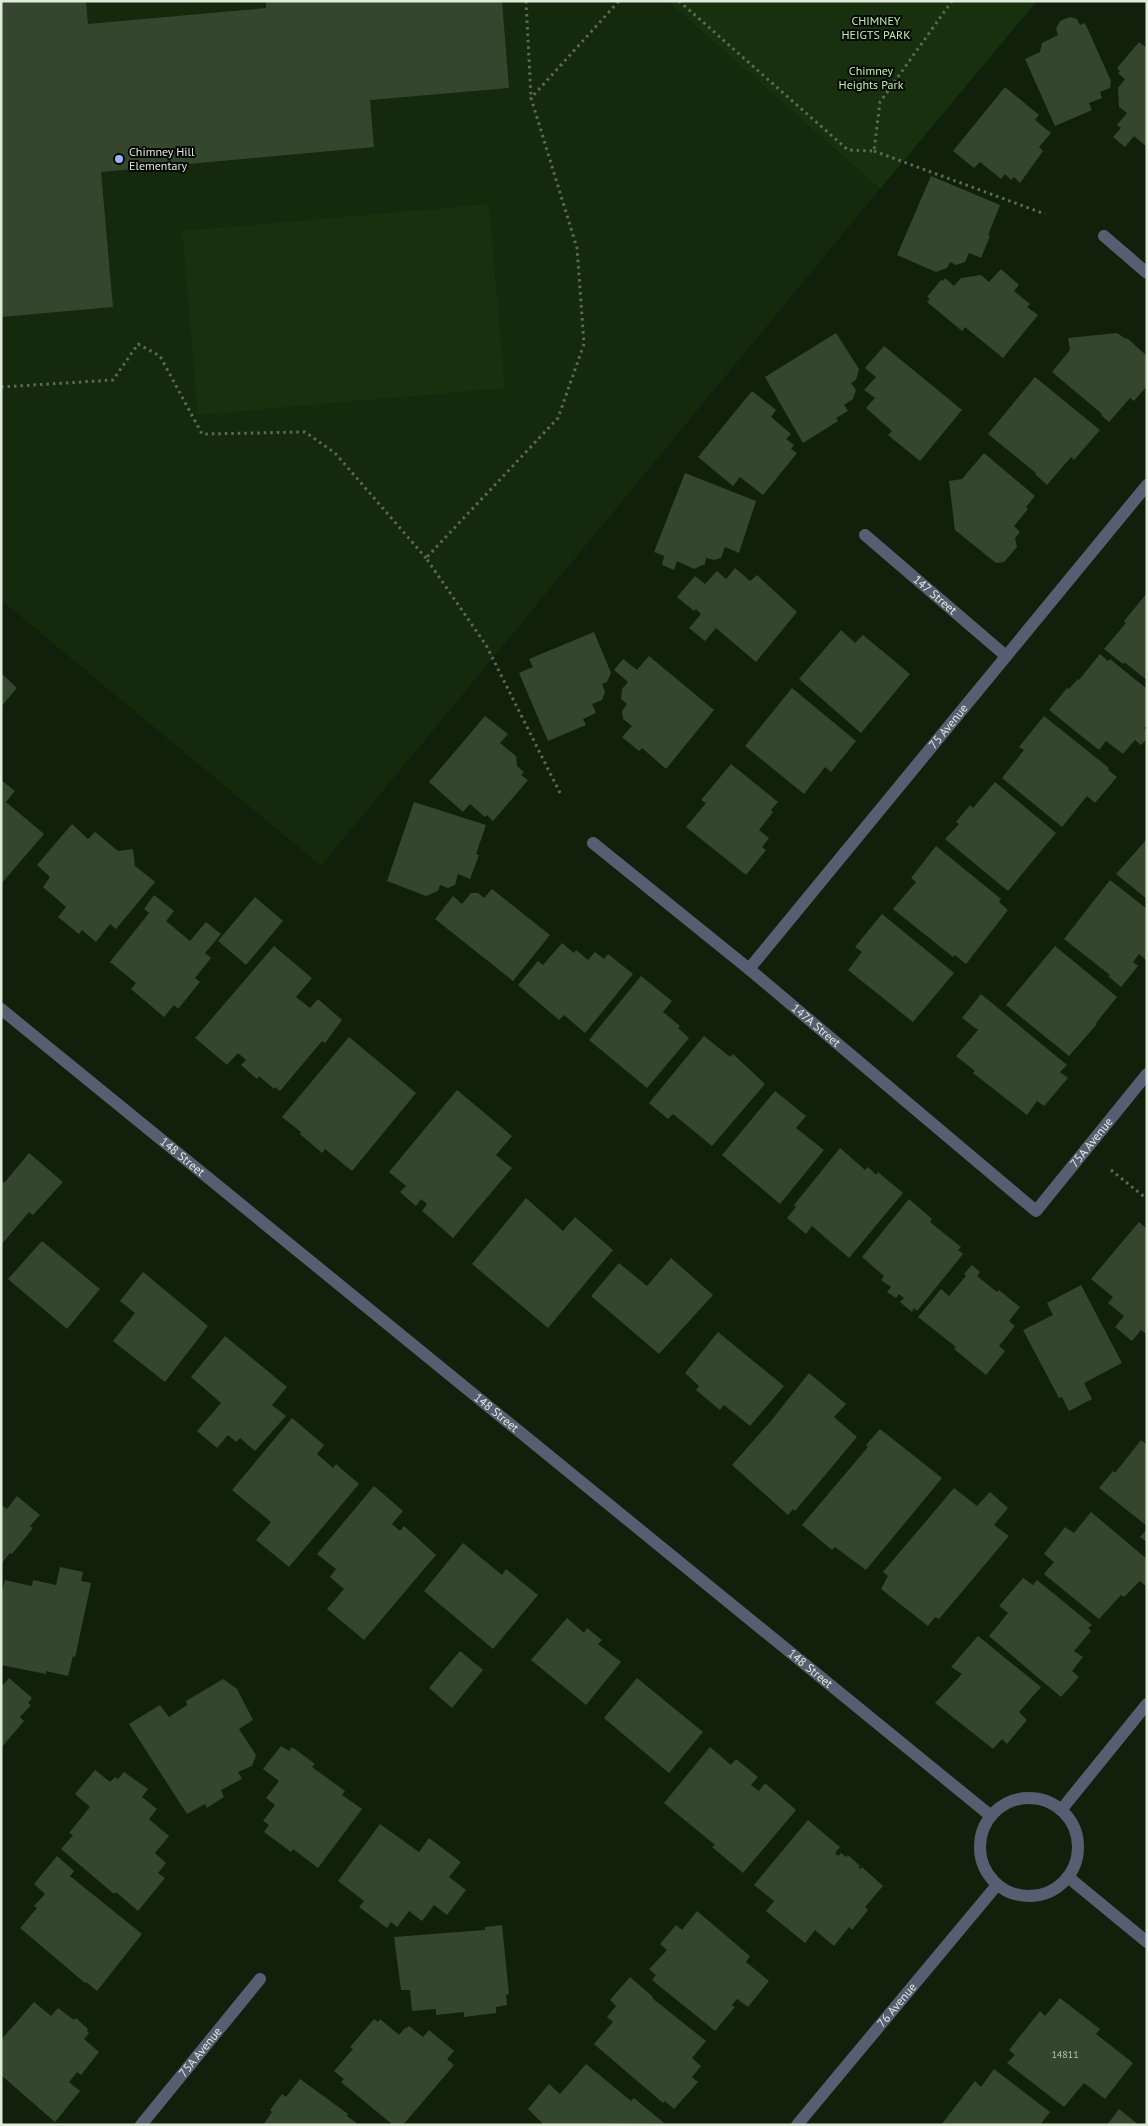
<svg xmlns="http://www.w3.org/2000/svg" width="1148" height="2126" font-family="'PT Sans',sans-serif">
  <rect width="100%" height="100%" fill="#10200a"/>
  <path fill="#15290c" d="M1,1H667L880,189L321,866L1,600Z"/>
  <g fill="#18300d">
    <path d="M667,1H1037L880,189Z"/>
    <path d="M489,204L505,388L198,415L182,231Z"/>
  </g>
  <g fill="#35462e">
    <path d="M1,1H86L88,24L266,8V1H502L509,88L370,100L374,147L101,172L113,307L1,317Z"/>
    <path d="M1070,17L1077,19L1080,25L1085,23L1111,81L1110,88L1100,92L1102,98L1089,103L1092,110L1055,126L1025,59L1040,52L1042,43L1058,35L1056,29L1060,21Z"/>
    <path d="M1139,42L1147,48V147L1134,136L1125,147L1113,137L1121,128L1117,125L1127,113L1119,107L1118,88L1125,79L1118,73L1120,71L1117,68Z"/>
    <path d="M1005,87L1039,115L1035,120L1051,133L1039,147L1043,151L1020,183L1014,177L1011,180L1005,174L1001,179L980,162L974,168L953,151Z"/>
    <path d="M931,176L1000,205L988,235L990,236L981,258L969,253L965,262L956,265L950,262L947,268L936,272L897,255Z"/>
    <path d="M1001,269L1019,285L1014,291L1030,304L1027,307L1038,315L1003,358L965,327L962,331L927,302L930,299L927,297L941,280L943,281L945,278L954,286L961,278L981,275L989,282Z"/>
    <path d="M836,333L859,369L856,380L851,383L856,390L853,399L844,405L848,411L836,418L838,421L803,443L765,377Z"/>
    <path d="M1117,333L1126,339L1127,338L1147,356V386L1134,401L1130,398L1109,422L1101,415L1102,414L1052,372L1070,350L1068,338Z"/>
    <path d="M884,346L962,410L920,461L888,435L892,431L866,408L875,398L864,390L876,377L865,368Z"/>
    <path d="M1035,377L1100,430L1074,460L1071,457L1047,485L1035,474L1036,473L988,434Z"/>
    <path d="M752,391L776,410L771,417L791,434L786,439L794,445L791,449L797,453L763,495L740,477L733,486L698,457Z"/>
    <path d="M984,453L1035,496L1026,507L1028,509L1014,526L1020,532L1015,538L1017,547L1004,562L996,563L955,530L949,481L962,479Z"/>
    <path d="M685,473L756,501L739,553L725,547L721,558L714,560L706,558L705,564L694,569L677,561L674,570L662,565L664,556L654,552Z"/>
    <path d="M735,568L750,581L757,575L797,612L756,662L716,628L705,641L689,628L701,614L696,609L694,611L677,597L695,576L705,584L717,571L726,579Z"/>
    <path d="M1147,593V680L1124,662L1123,664L1104,649L1126,623L1124,621Z"/>
    <path d="M841,630L855,643L863,635L910,674L861,733L799,679Z"/>
    <path d="M594,632L611,673L607,682L602,684L605,692L602,700L592,704L596,713L583,719L586,725L548,741L519,673L533,667L529,659Z"/>
    <path d="M1100,654L1108,661L1110,659L1147,689V725L1144,728L1147,731V739L1141,745L1135,740L1123,754L1106,741L1099,750L1049,710L1067,688L1069,689L1078,679L1079,680Z"/>
    <path d="M649,656L714,710L666,769L642,748L639,751L622,737L632,726L623,719L622,711L627,704L621,699L622,689L628,682L614,670L623,659L637,670Z"/>
    <path d="M1,673L17,688L1,707Z"/>
    <path d="M792,688L856,741L831,772L825,767L804,794L745,746Z"/>
    <path d="M485,716L508,734L500,743L516,756L517,766L524,772L521,775L528,780L493,821L487,815L485,817L470,804L463,812L429,782Z"/>
    <path d="M1044,716L1109,768L1108,770L1117,777L1095,803L1087,796L1062,827L1002,778L1024,750L1019,747Z"/>
    <path d="M731,764L778,802L771,810L773,812L759,830L769,838L762,847L766,850L746,875L686,827L706,803L701,800Z"/>
    <path d="M1,780L15,791L6,802L44,834L1,884Z"/>
    <path d="M995,782L1056,833L1008,891L945,839L959,824L956,822L970,805L973,808Z"/>
    <path d="M414,802L486,825L476,854L479,855L470,879L458,874L455,885L448,888L440,885L438,891L426,896L387,881Z"/>
    <path d="M72,824L88,839L95,832L118,851L133,849L135,866L155,882L116,929L110,924L96,942L82,930L79,934L58,917L66,907L43,887L50,877L37,865Z"/>
    <path d="M1147,839V899L1116,874Z"/>
    <path d="M936,846L1001,899L999,902L1008,910L966,964L955,955L953,957L893,909L916,882L911,878Z"/>
    <path d="M1110,880L1147,909V961L1139,954L1133,962L1138,966L1121,987L1108,976L1110,975L1064,939Z"/>
    <path d="M492,889L550,935L513,981L435,919L453,896L462,904L471,893H478L484,898Z"/>
    <path d="M154,895L174,911L166,921L190,941L206,922L221,934L205,953L211,958L195,978L200,982L178,1009L174,1005L164,1017L131,989L136,983L110,962L149,913L144,909Z"/>
    <path d="M255,897L283,921L246,965L218,941Z"/>
    <path d="M882,914L954,973L913,1022L848,970L862,952L855,947Z"/>
    <path d="M562,943L574,953L576,950L588,960L595,952L604,959L608,954L633,974L585,1033L564,1015L559,1020L518,985L538,961L543,965Z"/>
    <path d="M274,946L312,978L296,997L310,1008L318,999L342,1020L325,1043L322,1041L280,1091L275,1087L274,1089L259,1076L257,1079L241,1065L246,1060L238,1053L227,1065L195,1038Z"/>
    <path d="M1055,946L1117,997L1096,1023L1097,1024L1069,1056L1006,1005Z"/>
    <path d="M641,976L672,1001L663,1012L680,1026L678,1028L689,1038L647,1088L589,1040Z"/>
    <path d="M981,994L1067,1065L1060,1072L1068,1078L1044,1106L1037,1101L1027,1115L973,1073L975,1071L956,1056L978,1030L962,1018Z"/>
    <path d="M704,1036L730,1057L733,1054L765,1084L712,1146L673,1114L668,1119L649,1103Z"/>
    <path d="M349,1037L416,1093L352,1171L325,1149L322,1153L300,1134L301,1132L282,1117Z"/>
    <path d="M457,1090L512,1136L496,1155L512,1168L453,1238L422,1211L427,1204L421,1199L416,1206L400,1192L406,1186L389,1172Z"/>
    <path d="M775,1091L806,1116L796,1128L824,1150L780,1204L722,1155Z"/>
    <path d="M840,1148L865,1170L868,1167L876,1175L878,1172L903,1193L849,1258L812,1226L806,1234L787,1218L796,1207L794,1205Z"/>
    <path d="M29,1153L63,1182L33,1215L29,1212L1,1245V1180L4,1183Z"/>
    <path d="M526,1198L563,1231L575,1217L613,1250L548,1328L472,1264Z"/>
    <path d="M909,1199L932,1219L930,1222L961,1247L958,1250L963,1254L917,1311L914,1308L912,1312L900,1302L904,1298L899,1294L896,1298L887,1292L891,1287L881,1280L884,1276L862,1257Z"/>
    <path d="M1139,1222L1147,1229V1333L1146,1334L1141,1330L1132,1341L1115,1327L1124,1316L1108,1303L1113,1297L1091,1279Z"/>
    <path d="M42,1241L100,1289L67,1329L8,1279Z"/>
    <path d="M671,1258L713,1295L659,1354L591,1296L619,1263L647,1286Z"/>
    <path d="M972,1265L980,1272L977,1276L997,1292L999,1290L1020,1307L1009,1321L1015,1326L999,1346L1005,1351L986,1375L954,1349L956,1347L918,1317L941,1289L949,1296L966,1276L964,1274Z"/>
    <path d="M143,1272L208,1326L165,1382L113,1341L135,1313L120,1301Z"/>
    <path d="M1081,1285L1122,1363L1084,1383L1092,1399L1069,1411L1062,1397L1059,1398L1023,1330L1053,1315L1047,1303Z"/>
    <path d="M718,1332L784,1386L750,1426L724,1405L720,1410L696,1390L699,1386L685,1373Z"/>
    <path d="M225,1336L287,1387L272,1405L286,1416L255,1451L240,1438L236,1442L228,1435L217,1448L197,1431L221,1403L191,1377Z"/>
    <path d="M809,1373L846,1404L834,1417L857,1437L795,1511L793,1509L788,1515L732,1465L770,1422Z"/>
    <path d="M292,1418L324,1445L317,1454L333,1468L336,1464L359,1484L289,1567L256,1540L271,1522L232,1490Z"/>
    <path d="M880,1429L942,1478L866,1570L835,1547L832,1550L802,1525L868,1447L866,1445Z"/>
    <path d="M1141,1440L1147,1445V1526L1099,1488L1113,1471L1115,1473Z"/>
    <path d="M374,1486L403,1511L392,1524L400,1531L404,1526L436,1555L364,1640L327,1609L344,1589L330,1577L336,1569L317,1554Z"/>
    <path d="M954,1488L977,1506L990,1492L1008,1508L994,1525L1009,1536L939,1619L935,1617L928,1626L881,1589L888,1576L883,1572Z"/>
    <path d="M17,1496L40,1515L30,1526L33,1528L12,1554L10,1553L1,1564V1505L7,1509Z"/>
    <path d="M1091,1512L1147,1559V1587L1140,1581L1124,1597L1121,1595L1099,1619L1044,1574L1054,1562L1044,1554L1065,1527L1074,1533Z"/>
    <path d="M1147,1529V1542L1140,1537Z"/>
    <path d="M463,1543L502,1575L506,1569L538,1595L493,1649L424,1591Z"/>
    <path d="M60,1567L83,1572L81,1581L91,1583L75,1658L73,1656L68,1676L46,1671V1674L1,1665V1595L5,1580L32,1586L33,1580L56,1585Z"/>
    <path d="M1023,1578L1033,1585L1037,1580L1092,1625L1088,1628L1091,1631L1074,1651L1083,1657L1072,1671L1079,1677L1061,1697L989,1636L1008,1613L999,1606Z"/>
    <path d="M567,1618L584,1633L587,1628L602,1640L598,1644L621,1662L586,1705L531,1660Z"/>
    <path d="M978,1636L1041,1687L1019,1712L1027,1720L1007,1744L1002,1739L993,1749L935,1703L962,1674L951,1667Z"/>
    <path d="M460,1651L483,1670L452,1708L429,1688Z"/>
    <path d="M9,1678L32,1698L28,1703L31,1705L20,1717L24,1721L1,1748V1684L3,1685Z"/>
    <path d="M637,1678L703,1732L669,1773L604,1718Z"/>
    <path d="M223,1679L237,1689L253,1720L239,1729L256,1755L252,1766L238,1772L242,1779L221,1790L224,1797L207,1808L205,1804L187,1814L129,1724L160,1705L169,1717L187,1705L186,1701Z"/>
    <path d="M281,1746L289,1751L292,1747L315,1764L312,1767L345,1791L342,1795L362,1809L318,1868L293,1849L291,1852L264,1832L269,1825L263,1821L275,1805L266,1798L279,1781L263,1769Z"/>
    <path d="M710,1747L731,1765L736,1759L758,1777L751,1785L759,1791L765,1783L796,1810L743,1873L712,1847L715,1845L664,1803Z"/>
    <path d="M95,1770L110,1782L115,1777L118,1779L124,1772L148,1789L142,1797L157,1809L149,1819L169,1836L155,1853L166,1863L158,1873L165,1878L138,1911L116,1892L114,1894L61,1849L73,1835L69,1833L90,1807L75,1794Z"/>
    <path d="M808,1820L840,1847L835,1853L838,1856L841,1853L846,1857L848,1855L860,1866L858,1868L860,1869L862,1867L883,1886L865,1907L868,1910L852,1930L849,1927L834,1946L815,1930L805,1943L766,1911L774,1901L754,1885Z"/>
    <path d="M380,1824L419,1852L429,1838L461,1862L449,1877L466,1890L447,1915L434,1905L422,1921L409,1911L397,1927L391,1922L387,1928L359,1907L364,1901L338,1881Z"/>
    <path d="M57,1856L74,1871L70,1876L142,1934L97,1991L86,1982L85,1983L20,1928L37,1908L34,1906L45,1894L34,1884Z"/>
    <path d="M697,1911L750,1956L746,1962L769,1981L748,2007L737,1999L732,2005L735,2007L715,2031L652,1980L656,1975L649,1969L667,1950L660,1944L676,1925L682,1930Z"/>
    <path d="M502,1925L509,1994L506,1995L507,2005L496,2007V2013L464,2017V2012L436,2015V2009L412,2011L410,1990H401L394,1937L485,1930V1927Z"/>
    <path d="M630,1977L653,1997L652,1998L706,2041L692,2058L701,2066L692,2077L698,2082L674,2109L665,2101L663,2103L594,2044L613,2022L607,2017L616,2006L610,2000Z"/>
    <path d="M1060,1998L1100,2029L1096,2034L1133,2063L1105,2099L1084,2083L1064,2107L1007,2063L1015,2055L1009,2050L1040,2011L1045,2016Z"/>
    <path d="M34,2002L51,2016L58,2008L74,2020L76,2018L88,2029L87,2031L89,2033L84,2039L99,2052L81,2075L77,2072L69,2082L80,2091L55,2122L1,2075V2040Z"/>
    <path d="M374,2019L378,2022L380,2019L399,2035L406,2027L407,2028L409,2026L423,2037L429,2030L454,2051L447,2059L454,2065L403,2125H393L341,2082L344,2079L334,2071L353,2049L350,2047Z"/>
    <path d="M586,2064L631,2101L634,2098L664,2123L544,2125L528,2109L549,2084L560,2094Z"/>
    <path d="M994,2069L1050,2112L1040,2125H941L975,2081L981,2087Z"/>
    <path d="M300,2079L348,2114L347,2116L359,2125H263L272,2112L270,2110L282,2094L286,2097Z"/>
    <path d="M1119,2109L1139,2125H1107Z"/>
  </g>
  <g fill="none" stroke-linecap="round" stroke-linejoin="round">
    <g stroke="#5c6b57" stroke-width="3" stroke-dasharray="2.5 4" stroke-linecap="butt">
      <path d="M526,1L531,97"/>
      <path d="M679,1L848,150L874,151L880,102L952,1"/>
      <path d="M874,151L1045,214"/>
      <path d="M1,387L113,380L138,344L160,356L202,434L305,432L335,453L426,558"/>
      <path d="M560,793L486,645L426,558L558,418L584,344L577,248L531,98L619,1"/>
      <path d="M1111,1170L1147,1199"/>
    </g>
    <g stroke="#565e71" stroke-width="12">
      <path d="M1104,236L1147,273"/>
      <path id="s1" d="M865,535L1006,656"/>
      <path id="s2" d="M593,843L749,969L1036,1211L1147,1074"/>
      <path id="s3" d="M749,969L1147,485"/>
      <path d="M1068,1877L1147,1942"/>
      <path id="s4" d="M141,2125L260,1979"/>
    </g>
    <g stroke="#565e71" stroke-width="12">
      <path id="s5" d="M1,1009L991,1816"/>
      <circle cx="1029" cy="1847" r="49"/>
      <path d="M1061,1810L1147,1704"/>
      <path id="s6" d="M797,2125L997,1885"/>
    </g>
  </g>
  <circle fill="#9ab5fd" stroke="#030802" stroke-width="2" cx="119" cy="159" r="5"/>
  <g text-anchor="middle" stroke-width="4" stroke-linejoin="round" paint-order="stroke">
    <g font-size="10" fill="#b5c2b0">
      <text x="1065" y="2058">14811</text>
    </g>
    <g font-size="12" fill="#c0f2ae" stroke="#030802">
      <text x="876" y="25">CHIMNEY<tspan x="876" dy="14">HEIGTS PARK</tspan></text>
      <text x="871" y="75">Chimney<tspan x="871" dy="14">Heights Park</tspan></text>
    </g>
    <g font-size="12" fill="#e0ebdc" stroke="#030802" text-anchor="start">
      <text x="129" y="156">Chimney Hill<tspan x="129" dy="14">Elementary</tspan></text>
    </g>
    <g font-size="12" fill="#e0ebdc" stroke="#030802">
      <text dy="4" stroke="none"><textPath href="#s1" startOffset="92">147 Street</textPath></text>
      <text dy="4" stroke="none"><textPath href="#s3" startOffset="314">75 Avenue</textPath></text>
      <text dy="4" stroke="none"><textPath href="#s2" startOffset="288">147A Street</textPath></text>
      <text dy="4" stroke="none"><textPath href="#s2" startOffset="664">75A Avenue</textPath></text>
      <text dy="4" stroke="none"><textPath href="#s5" startOffset="234">148 Street</textPath></text>
      <text dy="4" stroke="none"><textPath href="#s5" startOffset="639">148 Street</textPath></text>
      <text dy="4" stroke="none"><textPath href="#s5" startOffset="1044">148 Street</textPath></text>
      <text dy="4" stroke="none"><textPath href="#s6" startOffset="156">76 Avenue</textPath></text>
      <text dy="4" stroke="none"><textPath href="#s4" startOffset="94">75A Avenue</textPath></text>
    </g>
  </g>
  <rect width="1148" height="2126" fill="none" stroke="#e0ebdc" stroke-width="5"/>
</svg>
